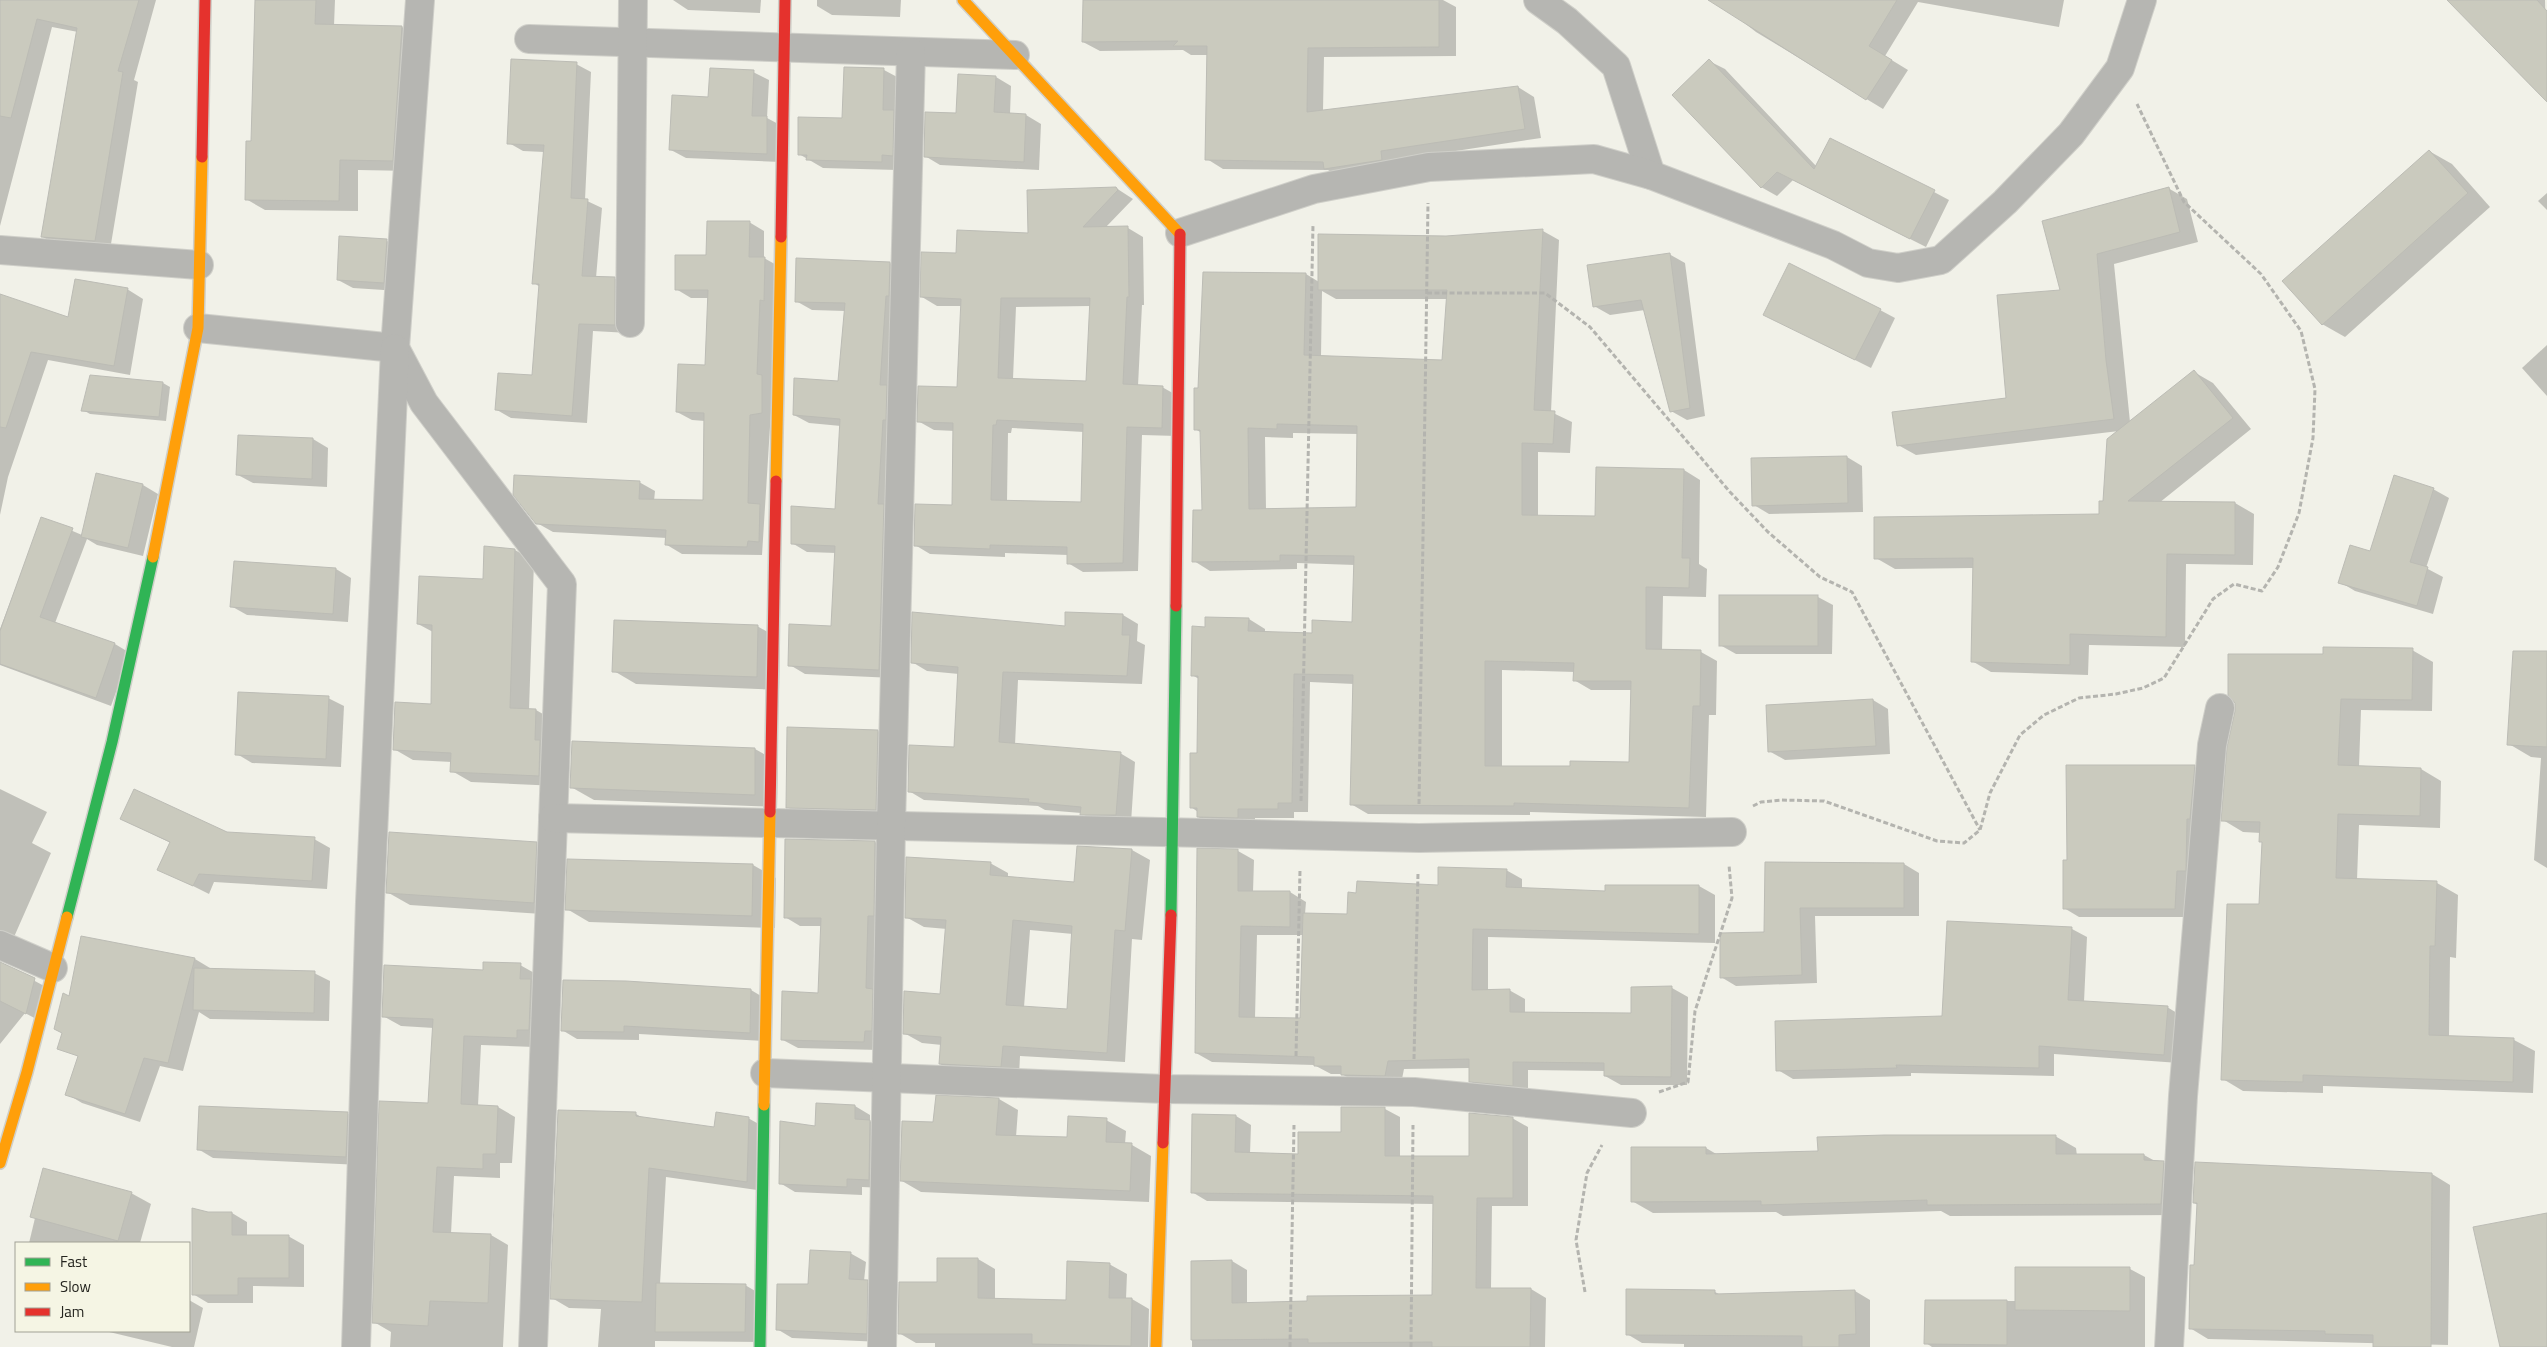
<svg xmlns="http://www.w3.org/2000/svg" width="2547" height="1347" font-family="'Titillium Web',sans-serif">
  <rect width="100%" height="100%" fill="#f1f1e8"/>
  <g fill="#0003" fill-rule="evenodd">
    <path d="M0,0H156L134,80L138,82L110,250L58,246L43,237L78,32L52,27L0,226Z"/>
    <path d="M256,0H335L334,26L402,27L421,38L411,171L358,170V211L265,210L246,199L252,143Z"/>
    <path d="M673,0H761L760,13L688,10Z"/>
    <path d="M817,0H901L900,17L832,15L817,6Z"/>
    <path d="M1085,0H1443L1456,7V56L1324,57L1323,111L1518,87L1534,97L1541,138L1397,160L1342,178L1328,170L1223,169L1207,159L1208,55H1191L1183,50L1100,51L1083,42Z"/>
    <path d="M1715,0H2064L2059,27L1918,2L1885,56L1908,70L1883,109L1756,32Z"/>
    <path d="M2448,0H2545L2547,101Z"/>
    <path d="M1709,61L1725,69L1817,167L1934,192L1949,200L1926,247L1793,180L1777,196L1761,187Z"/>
    <path d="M576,64L591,72L585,200L602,208L596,278H614L629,287V333L593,331L587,423L511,418L497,410L534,377L540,287L534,283L544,152L523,151L509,143Z"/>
    <path d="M845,68L884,70L899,78L897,170L823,168L799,154L844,119Z"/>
    <path d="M753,72L769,80L767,118L782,126L781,162L686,158L671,150L709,98Z"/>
    <path d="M996,77L1011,86L1010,114L1026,115L1041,124L1039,170L940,165L925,156L958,114Z"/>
    <path d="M2429,151L2452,164L2490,207L2345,337L2322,324Z"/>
    <path d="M1116,188L1133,199L1105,228H1128L1143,237L1144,305H1142L1138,386L1162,387L1178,396L1177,436L1142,435L1138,571L1083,572L1068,563V555L1005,553V557L930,554L915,545L953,506L955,431L934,430L918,421L959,389L962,306H937L922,297L958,255L1029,234ZM1091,306L1087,382L1013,379L1016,307ZM1012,428L1084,432L1082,503L1007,502L1008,433H1011Z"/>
    <path d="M2168,188L2187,199L2198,242L2114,264L2130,422L2194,372L2213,383L2251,429L2159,503H2235L2254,514L2253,565L2186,564L2185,647L2089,645L2088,675L1991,672L1972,661L1974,568L1895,569L1876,558L2100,516L2119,431L1916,455L1898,445L2007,399L2061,291L2043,222Z"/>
    <path d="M2547,193V210L2538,201Z"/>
    <path d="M749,222L764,231V258L780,267L762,555L682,554L667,545V538L553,532L537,523L639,482L655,491L654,501H704L705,421L692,420L677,412L707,366L709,298H691L676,289L708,257Z"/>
    <path d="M1543,231L1559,240L1551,412L1572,422L1570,453L1538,452V516L1597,517L1684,470L1700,480L1699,564L1707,569L1706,597L1663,596L1662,651L1701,652L1717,661L1716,715H1709L1706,817L1530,812V815L1368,814L1351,804L1354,684L1310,682L1308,812H1294V818H1255V827L1215,826L1198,817V812L1191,807L1198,754L1199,679L1192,675L1249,619L1265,629V633L1313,634L1353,623L1355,565L1297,563V569L1210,571L1194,561L1203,511L1202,433L1195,429L1200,389L1306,274L1319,282L1446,237ZM1322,291L1336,299H1447L1444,361L1321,357ZM1293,433L1359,434L1357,508L1266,510L1265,437L1293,438ZM1502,670L1575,672L1574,680L1591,690H1632L1630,764L1571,767H1502Z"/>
    <path d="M387,241L402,249L399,291L353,288L338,280Z"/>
    <path d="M1669,254L1685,263L1705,416L1687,420L1671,411L1645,310L1610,315L1594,306Z"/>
    <path d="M890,263L905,272L894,678L805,674L790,665L832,627L836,553L807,552L792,543L836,510L841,426L809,423L794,415L839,383L845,311L812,310L796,301Z"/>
    <path d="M127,289L143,299L130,375L48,360L8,477L0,515V296L69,318Z"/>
    <path d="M1880,310L1895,318L1871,368L1765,315Z"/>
    <path d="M2547,345V396L2522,368Z"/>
    <path d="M163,383L170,387L166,421L90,414L83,410Z"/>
    <path d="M313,439L328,448L327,487L253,483L238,475Z"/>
    <path d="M1847,457L1862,466L1863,512L1769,514L1754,505Z"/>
    <path d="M97,474L143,485L158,494L143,556L97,545L87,539L55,623L115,644L130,653L111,706L0,665V629L42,518L82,535Z"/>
    <path d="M2433,489L2449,498L2426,568L2443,577L2433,614L2355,591L2340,582Z"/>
    <path d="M485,547L515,550L534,561L529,710H536L555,721L558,786L471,782L452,771V762L413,760L394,749L432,705L433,632L418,624L484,580Z"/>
    <path d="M336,569L351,578L348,622L247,615L231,606Z"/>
    <path d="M1818,597L1833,605L1832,654H1736L1720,645Z"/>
    <path d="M1123,615L1138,624L1137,641L1145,645L1142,684L1018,680L1015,745L1120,753L1135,762L1131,823H1097L1081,813L1045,810L1038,806L924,800L909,791L955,748L959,674L927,671L912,662Z"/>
    <path d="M757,626L780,639L779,690L636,684L614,671Z"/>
    <path d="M2412,650L2433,662L2432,711L2361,710L2359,767L2421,769L2441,781L2440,828L2359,825L2357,880L2437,883L2458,895L2456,958L2450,957L2449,1037L2514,1040L2535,1051L2533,1093L2323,1086V1093L2243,1091L2223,1079L2261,906L2263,843L2261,841V833L2243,832L2223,820L2324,656Z"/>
    <path d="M2547,653V868L2534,860L2541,758L2531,757L2509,744Z"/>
    <path d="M328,698L344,706L341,767L252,763L237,754Z"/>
    <path d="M1873,700L1888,709L1890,754L1785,760L1769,751Z"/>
    <path d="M878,731L893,740L891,818L802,816L787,807Z"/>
    <path d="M573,742L755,749L778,762L777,807L594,800L571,787Z"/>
    <path d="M2194,766L2210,775L2190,917H2079L2064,908L2069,861Z"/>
    <path d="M0,789L47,812L32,843L51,853L14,937L0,946Z"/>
    <path d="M121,819L227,833L314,839L330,848L327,889L214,882L209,894L159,869L171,843Z"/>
    <path d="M875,842L890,851L879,1050L798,1048L783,1040L820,994L822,926H800L785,917Z"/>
    <path d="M536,843L559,856L557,915L410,905L387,892Z"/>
    <path d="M1078,847L1132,850L1150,860L1142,940L1132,939L1125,1062L1020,1056L1019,1076L958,1074L940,1064L942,1045L922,1043L904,1033L942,995L947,929L924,927L906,917L990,863L1008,873V878L1075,883ZM1030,930L1073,934L1068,1010L1024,1007Z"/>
    <path d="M1238,851L1254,860L1253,892H1290L1306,902L1305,914L1349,915L1357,894L1439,887L1506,870L1522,879V889L1606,892V886H1699L1715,895V943L1488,937V991L1509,990L1525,999V1013L1632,1014L1672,988L1688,997L1687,1085H1621L1605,1076V1071L1528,1070V1094L1486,1090L1470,1081V1068L1404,1069L1401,1084H1358L1342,1074H1331L1314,1065L1212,1062L1196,1053ZM1257,935H1303L1302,1020L1255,1018Z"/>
    <path d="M568,860L753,865L776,878L775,928L589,922L567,909Z"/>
    <path d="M1766,863L1904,864L1919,873V916H1815L1817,983L1736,986L1721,977L1765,933Z"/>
    <path d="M2072,929L2087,937L2084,1002L2167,1007L2182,1016L2179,1063L2054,1054V1076L1911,1073V1076L1793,1079L1778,1070L1943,1017Z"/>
    <path d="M82,937L195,959L210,968V970L314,973L330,981L329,1021L210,1019L199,1012L183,1071L160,1066L140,1122L82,1103L67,1094L79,1056Z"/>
    <path d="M0,960L1,963L48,988L40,1021L25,1013L0,1044Z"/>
    <path d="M520,965L538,975L534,1047L481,1045L478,1106L498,1107L515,1117L512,1163H500V1178L454,1176L451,1234L491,1235L508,1245L503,1347H390L391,1332L374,1322L430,1104L434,1028L401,1026L383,1016L484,971Z"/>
    <path d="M751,990L766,999L765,1041L639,1034V1040L577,1039L562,1030Z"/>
    <path d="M999,1099L1018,1110L1016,1137L1068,1138L1106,1120L1126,1131L1125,1144L1132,1145L1151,1156L1149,1202L921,1192L902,1181Z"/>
    <path d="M855,1106L870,1115V1121L885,1130L884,1188L862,1187V1195L795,1192L780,1183L816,1128Z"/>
    <path d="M1342,1108L1385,1109L1400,1117V1158H1470L1512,1118L1528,1127V1206H1492L1491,1289H1531L1546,1298L1545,1347H1192V1262L1232,1261L1247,1270V1304L1434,1296V1204L1207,1201L1192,1192L1236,1116L1251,1125L1250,1154L1299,1155L1342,1133Z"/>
    <path d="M347,1113L363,1122L361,1165L213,1158L198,1149Z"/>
    <path d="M636,1114L643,1118L715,1128L748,1118L766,1128L764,1191L666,1177L660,1284L745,1285L762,1295V1342L655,1341V1347H598L601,1309L569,1308L552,1298Z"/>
    <path d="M2055,1136L2076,1148L2077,1156L2144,1155L2155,1161L2163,1162L2184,1174L2182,1215L1950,1216L1941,1211L1783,1216L1776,1212L1653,1213L1632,1201L1706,1148L1718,1155L1819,1152Z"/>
    <path d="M2196,1163L2432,1174L2450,1185L2448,1345L2208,1339L2190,1328L2198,1205L2194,1203Z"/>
    <path d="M131,1193L151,1204L140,1243H29L35,1218Z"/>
    <path d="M207,1213H232L247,1222V1236H288L304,1245V1287L253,1286V1303H208L193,1294Z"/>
    <path d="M850,1253L866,1262L864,1281L882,1290V1342L792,1338L777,1329L809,1285Z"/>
    <path d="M939,1259H978L995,1269V1299L1067,1301L1109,1264L1127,1274L1126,1299H1132L1149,1309L1148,1347H935V1343H916L899,1333L939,1283Z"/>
    <path d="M2130,1269L2145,1277V1347H1932L1926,1343V1301H2016Z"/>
    <path d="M1855,1291L1870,1300V1347H1684V1344L1642,1343L1627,1334L1715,1292L1721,1295Z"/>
    <path d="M189,1300L203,1308L194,1347H172L105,1331H189Z"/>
  </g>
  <g fill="#cacabe" stroke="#bcbcb5" fill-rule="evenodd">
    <path d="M0,0H139L118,71L123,72L95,241L41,237L77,28L37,19L11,118L0,116Z"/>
    <path d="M255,0H316L315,24L402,26L393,161L340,160L339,201L245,200L246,141H251Z"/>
    <path d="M1083,0H1439V47L1308,48L1307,112L1518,86L1525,129L1381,151L1382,160L1324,169L1323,162L1205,160L1207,46H1173L1178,41L1082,42Z"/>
    <path d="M1708,0H1897L1869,46L1892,60L1866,100Z"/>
    <path d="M2447,0H2537L2547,11V102Z"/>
    <path d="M511,59L577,62L571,198L588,199L582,276L615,277V325L579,324L572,416L495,410L498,373L532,375L539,284H532L544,145L507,144Z"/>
    <path d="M1709,59L1814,169L1830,138L1935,190L1910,239L1777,172L1761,188L1672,95Z"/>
    <path d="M844,67L884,68L883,110H894L893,156L882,155V162L806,160L807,155H798V117L842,118Z"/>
    <path d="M710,68L754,70L752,116H767V154L669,150L672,95L708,97Z"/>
    <path d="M958,74L996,76L994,112L1026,114L1024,162L924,157L925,112L956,113Z"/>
    <path d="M2429,150L2468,193L2322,325L2282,281Z"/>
    <path d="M1116,187L1118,190L1083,227L1128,226L1129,297H1127L1123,384L1163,386L1162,428L1127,427L1123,563L1067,564V547L990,545V549L914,546L915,504L952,505L953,423L917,422L918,386L957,387L961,299L920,297L921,252L956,253L957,230L1028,233L1027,190ZM1001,298H1090L1086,381L998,378ZM997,420L1083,424L1081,502L991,500L993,425H996Z"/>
    <path d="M2169,187L2180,232L2097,254L2106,360L2114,419L1897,446L1892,412L2006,398L1997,295L2060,290L2042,221Z"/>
    <path d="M707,221H750L749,257H765L764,301L760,300L757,374L762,375V413L750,415L748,503L760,504L759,542L748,541L747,547L665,545L666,530L536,524L513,495L514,475L640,481L639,499L703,500L704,413L676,412L678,364L705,365L708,290H675V255H706Z"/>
    <path d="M1543,229L1534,410L1555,411L1553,444L1522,443V515L1595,516L1596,467L1684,469L1682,558H1690L1689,588L1646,587V649L1701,650L1700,706H1693L1689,808L1514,803V806L1350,805L1353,675L1294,674L1292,803H1278V809H1238V818L1197,817V808H1190V753H1197L1198,676H1191L1192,626L1205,627V617L1249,618L1248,631L1312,633V620L1352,622L1354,556L1280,555V561L1192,562L1193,510H1202L1200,430H1194V388H1198L1203,272L1306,273L1304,355L1442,360L1447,290H1318V234L1446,236ZM1277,424L1357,426L1356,507L1249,509L1248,428L1277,429ZM1485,661L1574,663L1573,681H1631L1629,762L1570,761V766H1485Z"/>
    <path d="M339,236L387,239L384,283L337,280Z"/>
    <path d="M1670,253L1690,408L1670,412L1641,300L1593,307L1587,265Z"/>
    <path d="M796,258L890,262L889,296H886L880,385H887L886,420H883L878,504H884L879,670L788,666L789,624L831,626L835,546L791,544V506L835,509L840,419L793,415L794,378L838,381L845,303L795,302Z"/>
    <path d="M1789,263L1881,309L1855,360L1763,315Z"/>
    <path d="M75,279L128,288L114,366L31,352L6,428L0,427V294L68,317Z"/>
    <path d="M2194,370L2233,418L2128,501L2235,502V555L2167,554L2166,637L2070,634V665L1971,662L1973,558L1874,559V517L2099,514V501H2103L2107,439Z"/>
    <path d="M90,375L163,382L159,417L81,411Z"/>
    <path d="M238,435L313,438L312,479L236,475Z"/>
    <path d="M1847,456L1848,503L1752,506L1751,458Z"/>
    <path d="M96,473L143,484L128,548L81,537Z"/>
    <path d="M2394,475L2434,488L2410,562L2428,567L2417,606L2338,583L2350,545L2370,551Z"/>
    <path d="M41,517L73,528L40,617L115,643L96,698L0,664V631Z"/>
    <path d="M484,546L515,549L510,708L536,709L535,740H540L539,776L450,772L451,753L393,750L395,702L431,704L432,625L417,624L419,576L483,579Z"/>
    <path d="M234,561L336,568L333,614L230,607Z"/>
    <rect x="1719" y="595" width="99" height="51"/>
    <path d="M912,612L1065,626V612L1123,614L1122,635H1130L1127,676L1003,672L999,742L1121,752L1116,815H1080L1081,807L1028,802L1029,799L908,792L909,745L954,747L958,667L911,663Z"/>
    <path d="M614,620L758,625L757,677L612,672Z"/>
    <path d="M2323,647L2413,648L2412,700L2341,699L2338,765L2421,768L2420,816L2338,814L2336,878L2437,881L2435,946H2430L2429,1035L2514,1038L2513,1082L2303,1075V1082L2221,1080L2227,904H2259L2262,842H2259L2260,822L2221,821L2227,747L2235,711V703L2228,695V654H2323Z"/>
    <path d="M2513,651H2547V747L2507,745Z"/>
    <path d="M238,692L329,696L326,759L235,755Z"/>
    <path d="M1873,699L1876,746L1768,752L1766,705Z"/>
    <path d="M787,727L878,730L876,810L786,808Z"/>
    <path d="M572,741L755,748V795L570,788Z"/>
    <path d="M2066,765H2195L2190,819H2187L2186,871H2177L2175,909H2063V860H2067Z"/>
    <path d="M134,789L227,832L315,837L312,881L199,874L193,886L157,870L170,842L120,819Z"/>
    <path d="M389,832L537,842L534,903L386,893Z"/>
    <path d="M785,839L875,841L874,916H868L866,988L873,989L872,1031H865L864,1042L781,1040L782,991L818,993L821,918H784Z"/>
    <path d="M1077,846L1132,849L1125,931L1115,930L1107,1053L1003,1046L1001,1067L939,1064L941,1037L903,1034L904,991L940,994L946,920L905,918L906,857L991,862L990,875L1074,882ZM1013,920L1072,926L1067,1009L1006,1005Z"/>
    <path d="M1197,848L1238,849V891H1290V927L1241,926L1239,1017L1300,1018L1303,913L1347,914L1348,892L1356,893L1357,881L1438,885V867L1507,869L1506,887L1605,891V885H1699V934L1473,929L1472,990L1510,989V1012L1631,1013V987L1672,986L1671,1077L1604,1076V1063L1513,1062V1086L1469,1082V1059L1388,1061L1385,1076L1341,1075V1066H1314V1057L1195,1053Z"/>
    <path d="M567,859L753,864L752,916L565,910Z"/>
    <path d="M1765,862L1904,863V908H1800L1802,975L1720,978V933L1764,932Z"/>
    <path d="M1947,921L2072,927L2068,1000L2168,1006L2164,1055L2039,1046V1068L1896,1065L1897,1068L1776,1071L1775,1021L1942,1016Z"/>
    <path d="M81,936L195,958L168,1063L144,1058L125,1114L65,1095L78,1056L57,1049L62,1033L54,1029L63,993L69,996Z"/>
    <path d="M0,962L35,978L26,1014L0,1001Z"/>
    <path d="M483,962L521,963L520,979H531L529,1030H517V1038L464,1036L461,1104L498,1106L496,1154H483V1169L437,1167L433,1232L491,1234L488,1303L430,1301L428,1326L372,1323L379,1101L428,1103L433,1019L382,1017L384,965L483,970Z"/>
    <path d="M194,968L315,971L314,1013L193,1010Z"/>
    <path d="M563,980L626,981L751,989L750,1033L624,1026V1032L561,1031Z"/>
    <path d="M936,1095L999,1098L996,1135L1067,1137L1068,1116L1107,1118L1106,1142L1132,1143L1130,1191L900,1181L902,1121L933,1122Z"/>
    <path d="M816,1103L855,1105V1119L870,1120L869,1180L847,1179V1187L779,1184L780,1121L815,1126Z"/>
    <path d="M199,1106L348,1112L346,1157L197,1150Z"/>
    <path d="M1341,1107H1385V1156H1469V1113L1513,1117V1198H1477L1476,1288H1531L1530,1347H1432V1342L1308,1343V1339L1191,1340V1261L1232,1260V1303L1307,1301V1296L1432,1295L1433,1196L1191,1193L1192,1114L1236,1115L1235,1152L1298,1154V1132H1341Z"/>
    <path d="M558,1110L636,1112V1116L714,1127L716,1112L749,1117L747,1182L649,1168L642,1302L550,1299Z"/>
    <path d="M1885,1135H2056V1154H2144V1160L2164,1161L2161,1204L1927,1205V1200L1761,1205V1201L1631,1202V1147H1706V1154L1818,1151L1817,1137Z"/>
    <path d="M2195,1162L2432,1173L2431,1347H2373V1335L2325,1334V1331L2189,1329L2190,1265H2194L2197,1203H2193Z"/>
    <path d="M43,1168L132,1192L118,1241L30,1217Z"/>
    <path d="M192,1208L208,1212H232V1235H289V1278H238V1295H192Z"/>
    <path d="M2547,1213V1347H2500L2473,1227Z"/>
    <path d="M810,1250L851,1252L849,1279L868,1280L867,1334L776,1330L777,1284H808Z"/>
    <path d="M937,1258H978V1298L1066,1300L1067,1261L1110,1263L1109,1298H1132L1131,1346L1032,1344V1334H898L899,1282H937Z"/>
    <path d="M2015,1267H2130V1311L2015,1310Z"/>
    <path d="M656,1283L746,1284L745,1332H655Z"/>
    <path d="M1626,1289L1715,1290V1294L1855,1290L1856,1334L1839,1335V1347H1802V1336L1626,1335Z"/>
    <path d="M1925,1300H2007V1345L1924,1344Z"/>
  </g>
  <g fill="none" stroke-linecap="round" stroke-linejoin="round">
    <defs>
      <g id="street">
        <path d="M1538,0L1567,21L1616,66L1651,175"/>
        <path d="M529,39L1015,55"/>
        <path d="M1180,233L1314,189L1429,167L1594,159L1651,175L1833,245L1868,263L1898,268L1941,260L2005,202L2071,134L2120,68L2142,0"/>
        <path d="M0,250L199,265"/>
        <path d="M630,323L633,0"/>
        <path d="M198,328L395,348L420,0"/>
        <path d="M395,348L424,403L562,584L533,1347"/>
        <path d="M553,818L1419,838L1732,832"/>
        <path d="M0,945L53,968"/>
        <path d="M765,1073L1165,1089L1414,1092L1632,1113"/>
        <path d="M356,1347L370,902L395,349"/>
        <path d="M882,1347L891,826L911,52"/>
        <path d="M2169,1347L2183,1096L2212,745L2220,708"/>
      </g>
      <g id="fast">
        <path d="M1171,915L1176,606"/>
        <path d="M67,917L112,742L153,557"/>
        <path d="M760,1347L764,1105"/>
      </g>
      <g id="slow">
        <path d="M963,0L1180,234"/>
        <path d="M776,481L781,237"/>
        <path d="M153,557L198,328L202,157"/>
        <path d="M764,1105L770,812"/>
        <path d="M0,1163L27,1072L67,917"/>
        <path d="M1156,1347L1163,1143"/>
      </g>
      <g id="jam">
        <path d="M202,157L205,0"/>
        <path d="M781,237L785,0"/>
        <path d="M1176,606L1180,234"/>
        <path d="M770,812L776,481"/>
        <path d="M1163,1143L1171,915"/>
      </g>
    </defs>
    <use href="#street" stroke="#cfcfc9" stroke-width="30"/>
    <use href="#fast" stroke="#cfcfc9" stroke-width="14"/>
    <use href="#slow" stroke="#cfcfc9" stroke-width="14"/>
    <use href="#jam" stroke="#cfcfc9" stroke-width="14"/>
    <g stroke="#b4b4af" stroke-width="3" stroke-dasharray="5 2.5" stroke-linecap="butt">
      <path d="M1427,293H1545L1590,327L1730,492L1768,532L1820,577L1852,592L1980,830"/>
      <path d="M1301,801L1313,225"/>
      <path d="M1419,804L1428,203"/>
      <path d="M1753,806L1761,802L1781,800L1824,801L1937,841L1964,843L1980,830L1990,793L2020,735L2044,715L2079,698L2116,694L2143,688L2164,678L2213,599L2234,584L2262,591L2278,567L2299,513L2313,438L2315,389L2301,331L2261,274L2184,202L2137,104"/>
      <path d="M1296,1056L1300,870"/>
      <path d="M1414,1059L1418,873"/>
      <path d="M1659,1092L1688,1082L1695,1011L1732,898L1729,865"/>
      <path d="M1585,1292L1576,1240L1587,1173L1602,1145"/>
      <path d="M1290,1347L1294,1125"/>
      <path d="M1411,1347L1413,1125"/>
    </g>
    <use href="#street" stroke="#b6b6b2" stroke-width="28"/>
    <use href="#fast" stroke="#30b455" stroke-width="11"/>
    <use href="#slow" stroke="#ff9f0a" stroke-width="11"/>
    <use href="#jam" stroke="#e5322d" stroke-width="11"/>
  </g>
  <rect x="15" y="1242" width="175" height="90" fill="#f5f5e4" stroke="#a1a195"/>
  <rect x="25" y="1258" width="25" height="8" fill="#30b455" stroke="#a1a195"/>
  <text x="60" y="1267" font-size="15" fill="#24241e">Fast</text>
  <rect x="25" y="1283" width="25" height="8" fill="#ff9f0a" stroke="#a1a195"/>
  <text x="60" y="1292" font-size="15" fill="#24241e">Slow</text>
  <rect x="25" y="1308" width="25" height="8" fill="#e5322d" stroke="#a1a195"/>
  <text x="60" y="1317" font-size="15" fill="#24241e">Jam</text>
</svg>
